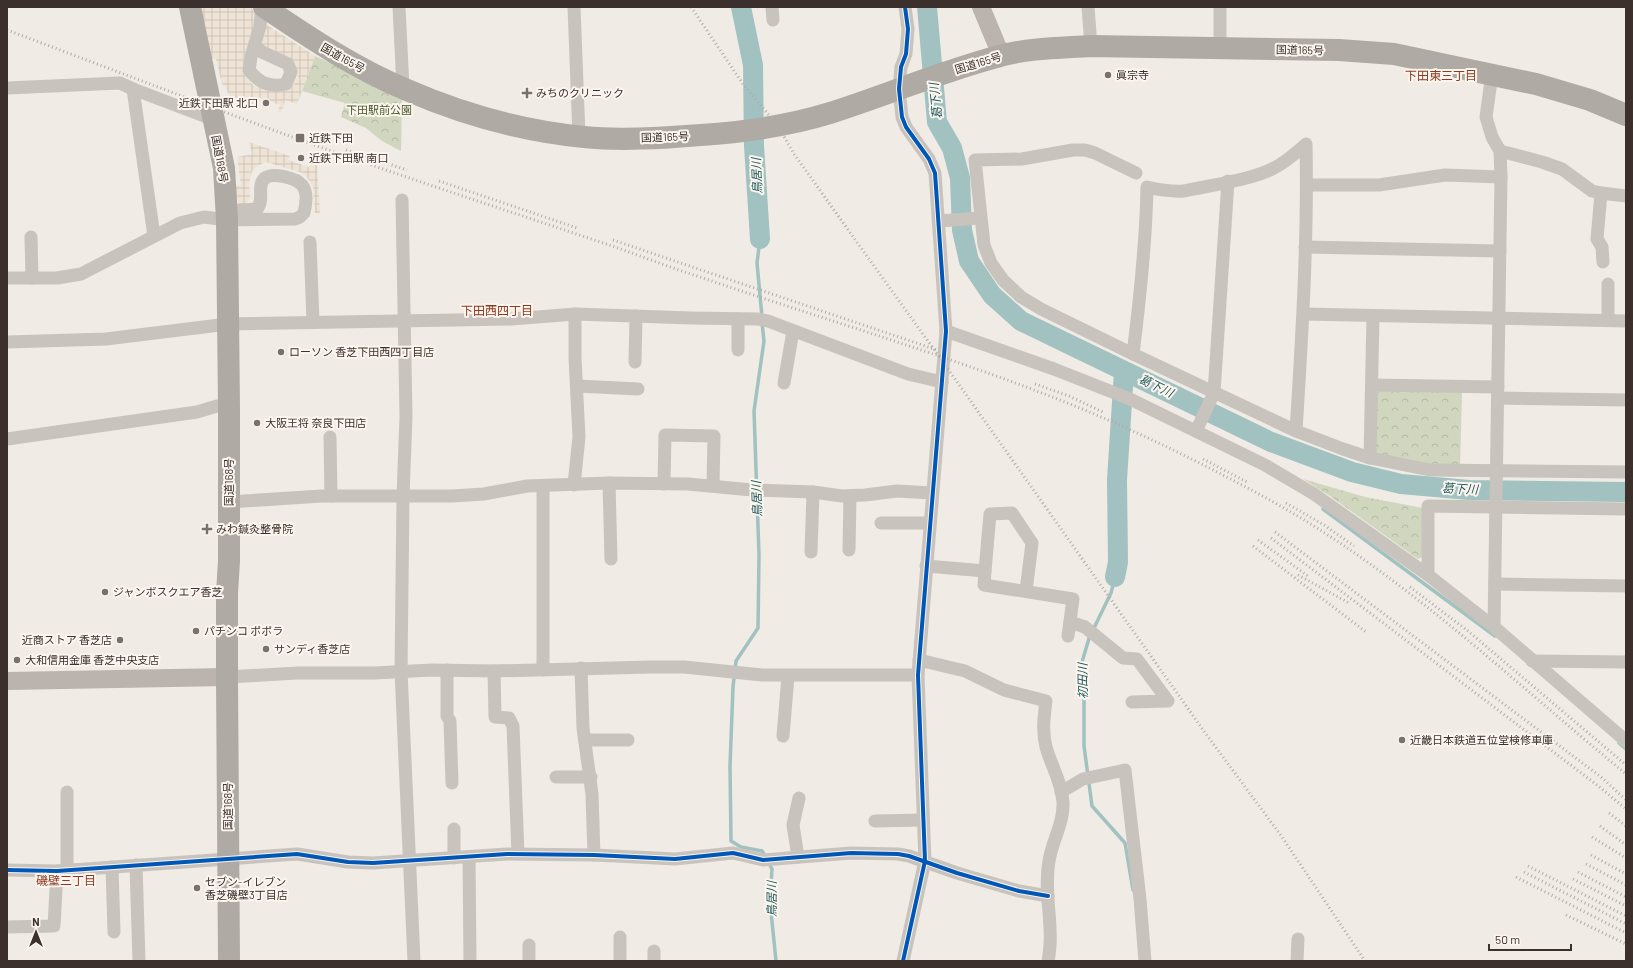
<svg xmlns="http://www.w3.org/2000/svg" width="1633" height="968" font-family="Barlow,'Noto Sans JP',sans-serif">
  <defs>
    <pattern id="park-crowns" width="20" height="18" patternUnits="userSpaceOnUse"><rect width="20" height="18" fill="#d1d6bf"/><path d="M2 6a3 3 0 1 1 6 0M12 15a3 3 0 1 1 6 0" fill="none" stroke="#b4b8a4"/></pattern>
    <pattern id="plaza-grid" width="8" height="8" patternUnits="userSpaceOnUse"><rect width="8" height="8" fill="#eee3d5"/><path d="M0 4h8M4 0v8" fill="none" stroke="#cdc3b7"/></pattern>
  </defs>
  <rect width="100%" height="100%" fill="#f0ebe5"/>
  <g fill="url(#park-crowns)">
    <path d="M315,56L402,97L401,151L382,141L366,128L341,117L345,103L302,91Z"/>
    <path d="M1380,389L1462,391L1460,468L1376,457V394Z"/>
    <path d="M1303,479L1365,497L1423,508L1422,557L1418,559L1330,496Z"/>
  </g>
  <g fill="url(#plaza-grid)">
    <path d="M201,7H250L256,12L246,73L249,81L252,84L268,91L288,89L294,84L298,75L293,64L263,48L262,42L267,25L315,56L297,104L285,100L281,113L278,112L280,105L258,97L255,106L229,95L226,88L222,84L216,59H208Z"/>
    <path d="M249,142L290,156L288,160L309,167L311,163L317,165L320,213H315L313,187L309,180L303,173L266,162L257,166L252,171L249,184L250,199L247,203L243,205L238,203L235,196L234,186L241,185L237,157L252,154Z"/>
  </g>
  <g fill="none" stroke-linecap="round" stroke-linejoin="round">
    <g stroke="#a1c2c1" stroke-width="3.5">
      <path d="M760,239L757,263L762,317"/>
      <path d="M762,323L764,341L754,411L759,555L758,628L736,661L733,687L730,766L731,841L741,847L762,851L765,856"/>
      <path d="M1323,509L1495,636"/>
      <path d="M1093,630L1111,593L1115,577"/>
      <path d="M1090,635L1082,662L1084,691V746L1092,806L1125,843L1133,890"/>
      <path d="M1619,743L1626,749"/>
      <path d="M768,862L772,869L770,902L776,961"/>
    </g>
    <g stroke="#a1c2c1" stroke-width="20">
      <path d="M741,7L753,65L754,146L760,239"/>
      <path d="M927,7L937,122L952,148L960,178L962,230L969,261L992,295L1021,321L1271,442L1352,472L1401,484L1469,490L1626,492"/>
      <path d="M1115,577L1118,562L1117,480L1124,371"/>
    </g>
    <g stroke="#c9c3be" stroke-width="13">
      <path d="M399,7L403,88"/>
      <path d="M574,7L579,136"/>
      <path d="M772,7L773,20"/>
      <path d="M1088,7L1091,46"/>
      <path d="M1220,7V48"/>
      <path d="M255,46L262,52L288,64L291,72L286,84C270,88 259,83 249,70L251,57L260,26L262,7"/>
      <path d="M1492,74L1486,117L1492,137L1500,151L1501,177L1494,627"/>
      <path d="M7,88L120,83L133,89L212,119"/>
      <path d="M133,89L154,236"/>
      <path d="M1500,151L1542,162L1562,169L1592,191L1601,193L1626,196"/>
      <path d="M1136,173L1095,153L1085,150H1073L1022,159L975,160L984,245L991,263L1003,280L1021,297L1041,309L1133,354L1296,431L1343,449L1370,458L1430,470L1626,472"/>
      <path d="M1307,185H1379L1445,175L1501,177"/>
      <path d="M1601,193L1597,239L1602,247L1603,262"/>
      <path d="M402,200L406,416L403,497L401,671L414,961"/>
      <path d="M939,221L980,218"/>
      <path d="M31,237L32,278"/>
      <path d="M310,242L313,322"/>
      <path d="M1305,247L1500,251"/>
      <path d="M7,278H57L81,274L180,223L204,217L227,220L295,219L300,217L304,213C306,205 308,192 302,185C296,178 273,172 265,178C256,185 265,200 257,209L226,211"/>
      <path d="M1304,314L1626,321"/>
      <path d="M1608,320V284"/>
      <path d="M946,331L1054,369L1130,399L1265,465L1314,494L1428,575L1494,627L1626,741"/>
      <path d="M7,342L106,339L228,324L512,319L575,314L691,318L758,319L768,321L908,374L942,382"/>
      <path d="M738,350V319"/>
      <path d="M1133,354C1140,298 1146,243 1147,187C1160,190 1171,192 1184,191C1211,185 1251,180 1274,168C1286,162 1296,153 1306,144C1308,240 1302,335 1296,431"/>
      <path d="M635,362L636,316"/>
      <path d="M784,383L793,331"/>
      <path d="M1372,385L1498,387"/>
      <path d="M577,386L638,389"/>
      <path d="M1498,398L1626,400"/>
      <path d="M1196,431L1214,393L1228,181"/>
      <path d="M330,437L331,496"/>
      <path d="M7,439L197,412L217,406L229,408"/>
      <path d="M1370,458L1373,316"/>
      <path d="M609,483L611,559"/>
      <path d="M664,484L665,435L714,436L713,485"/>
      <path d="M574,485L579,437L575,358V314"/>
      <path d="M543,486V670"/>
      <path d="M229,502L322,496H452L484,494L527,486L609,483L688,484L752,490L813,492L842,496L865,495L897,491L932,493"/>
      <path d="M881,523H930"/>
      <path d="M849,550L850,496"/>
      <path d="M811,552L813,492"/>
      <path d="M926,566L985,571L990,514L1012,513L1032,543L1026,591"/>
      <path d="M985,571L984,585L1073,599L1068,636"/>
      <path d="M1428,575V506L1626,509"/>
      <path d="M1495,584L1626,586"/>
      <path d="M1070,622L1085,627L1123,658L1137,659L1168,701L1132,702"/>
      <path d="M919,660L965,671L1004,690L1046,701C1044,716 1042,732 1046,747C1051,765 1062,783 1063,802C1064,823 1052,841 1049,861C1043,894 1055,928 1048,961"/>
      <path d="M1532,661L1626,662"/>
      <path d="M581,668L583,728L592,794L594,855"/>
      <path d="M447,670V716L450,721L452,783"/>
      <path d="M494,671L495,717L509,718L513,726L518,854"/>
      <path d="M227,677L298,673H374L432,670L494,671L651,667H684L762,675H918"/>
      <path d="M783,736L788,676"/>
      <path d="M585,740H628"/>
      <path d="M556,777H591"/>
      <path d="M67,792V870"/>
      <path d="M1061,792L1083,779L1125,770L1140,899L1145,961"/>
      <path d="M875,821L923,820"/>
      <path d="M454,829V858"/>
      <path d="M469,857L470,961"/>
      <path d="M798,857L793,825L799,798"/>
      <path d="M136,865L139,961"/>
      <path d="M112,867L114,932"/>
      <path d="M7,870L57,871L297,854L348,862L373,863L507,854L594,855L675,859L733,853L763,860L851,853L898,854L909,856L957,873L1019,891L1048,896"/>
      <path d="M7,927L54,926L57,871"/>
      <path d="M620,937V961"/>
      <path d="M529,945V961"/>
      <path d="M654,951V961"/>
      <path d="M903,961L925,861L918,675L946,331L935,173L929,159L906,127L902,117L899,89L901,67L906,54L908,29L905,7"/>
      <path d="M1297,961L1298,939"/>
    </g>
    <g stroke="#bab3ae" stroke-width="18">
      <path d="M981,7L1001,55"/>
      <path d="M7,681L227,677"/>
    </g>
    <g stroke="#afaaa4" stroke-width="22">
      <path d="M190,7L224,168L227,220L229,408V561L227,593V677L229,961"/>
      <path d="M264,7C310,38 356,69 407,90C462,114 524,131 584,137C621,141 664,138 701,135C745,132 788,126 830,113C887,95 942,71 1000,56C1028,48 1061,48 1091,46L1339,50L1394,54L1536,84L1590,100L1626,115"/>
    </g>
    <g stroke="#b1aca8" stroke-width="3" stroke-dasharray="1 3" stroke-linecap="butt">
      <path d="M691,7L743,84L778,126L794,154L854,238L943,362L1206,734L1282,837L1365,961"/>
      <path d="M7,30C103,66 199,103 295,138C397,175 500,208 603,243C634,253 665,266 697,276C819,318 944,354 1065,402C1135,430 1202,463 1268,499C1401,572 1510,679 1626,774"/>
      <path d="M346,150L407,170"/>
      <path d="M439,181L577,228"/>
      <path d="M613,240L937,350"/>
      <path d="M1035,384L1069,396L1105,413"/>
      <path d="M1203,459L1249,483"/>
      <path d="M1286,503L1324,525L1354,546"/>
      <path d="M1275,532L1601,777L1626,800"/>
      <path d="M1271,538L1597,785L1626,809"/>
      <path d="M1258,540L1308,576"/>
      <path d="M1253,546L1366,632"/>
      <path d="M1298,575L1349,603"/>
      <path d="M1410,587L1468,631L1626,765"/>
      <path d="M1609,813L1626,826"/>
      <path d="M1600,826L1626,845"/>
      <path d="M1592,837L1626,858"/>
      <path d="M1591,855L1626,874"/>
      <path d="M1586,864L1626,885"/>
      <path d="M1528,866L1626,916"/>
      <path d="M1524,872L1626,924"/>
      <path d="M1578,872L1626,897"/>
      <path d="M1516,877L1626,933"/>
      <path d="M1573,879L1626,906"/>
      <path d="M1566,915L1626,944"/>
    </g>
    <defs>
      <g id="cycleway">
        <path d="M7,870L57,871L297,854L348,862L373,863L507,854L594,855L675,859L733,853L763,860L851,853L898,854L909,856L957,873L1019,891L1048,896"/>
        <path d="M903,961L925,861L918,675L946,331L935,173L929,159L906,127L902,117L899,89L901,67L906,54L908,29L905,7"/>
      </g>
    </defs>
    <use href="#cycleway" stroke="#fbf5ee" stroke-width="6"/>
    <use href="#cycleway" stroke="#0057b8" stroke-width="4"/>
  </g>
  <g fill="#7a716c" stroke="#fbf5ee" stroke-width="1.5">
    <circle cx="1108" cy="75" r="4"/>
    <path d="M525 87h4v4h4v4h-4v4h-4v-4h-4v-4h4z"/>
    <circle cx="266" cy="103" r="4"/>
    <rect x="295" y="133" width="10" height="10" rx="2"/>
    <circle cx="301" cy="158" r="4"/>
    <circle cx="281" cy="352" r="4"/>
    <circle cx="257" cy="423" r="4"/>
    <path d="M205 523h4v4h4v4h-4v4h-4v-4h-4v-4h4z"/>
    <circle cx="105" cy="592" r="4"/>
    <circle cx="196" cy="631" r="4"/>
    <circle cx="120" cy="640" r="4"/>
    <circle cx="266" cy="649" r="4"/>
    <circle cx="17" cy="660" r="4"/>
    <circle cx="1402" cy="740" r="4"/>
    <circle cx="197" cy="888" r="4"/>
  </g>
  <g text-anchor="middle" stroke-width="4" stroke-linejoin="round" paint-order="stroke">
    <g font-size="11" fill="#3b302b" stroke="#fbf5ee">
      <text transform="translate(1300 50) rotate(1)" y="4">国道165号</text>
      <text transform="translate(343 58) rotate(29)" y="4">国道165号</text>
      <text transform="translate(978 63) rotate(-17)" y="4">国道165号</text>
      <text transform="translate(665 137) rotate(-2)" y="4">国道165号</text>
      <text transform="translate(220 159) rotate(80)" y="4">国道168号</text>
      <text transform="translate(229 482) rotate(-90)" y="4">国道168号</text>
      <text transform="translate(228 806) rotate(-90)" y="4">国道168号</text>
    </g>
    <g font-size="11" fill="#3b302b" stroke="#fbf5ee" text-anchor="start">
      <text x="1116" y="79">眞宗寺</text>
      <text x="536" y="97">みちのクリニック</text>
      <text x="258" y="107" text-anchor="end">近鉄下田駅 北口</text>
      <text x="309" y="142">近鉄下田</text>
      <text x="309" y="162">近鉄下田駅 南口</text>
      <text x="289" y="356">ローソン 香芝下田西四丁目店</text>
      <text x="265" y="427">大阪王将 奈良下田店</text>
      <text x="216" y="533">みわ鍼灸整骨院</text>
      <text x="113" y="596">ジャンボスクエア香芝</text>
      <text x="204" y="635">パチンコ ポポラ</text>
      <text x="112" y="644" text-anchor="end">近商ストア 香芝店</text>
      <text x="274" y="653">サンディ香芝店</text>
      <text x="25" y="664">大和信用金庫 香芝中央支店</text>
      <text x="1410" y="744">近畿日本鉄道五位堂検修車庫</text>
      <text x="205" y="886">セブン-イレブン<tspan x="205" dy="13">香芝磯壁3丁目店</tspan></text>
    </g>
    <g font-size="11" fill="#4a5a2e" stroke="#fbf5ee">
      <text x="379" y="114">下田駅前公園</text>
    </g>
    <g font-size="12" fill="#8c3b22" stroke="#fbf5ee">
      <text x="1441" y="80">下田東三丁目</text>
      <text x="497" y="315">下田西四丁目</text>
      <text x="66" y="885">磯壁三丁目</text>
    </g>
    <g font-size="12" font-style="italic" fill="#1f5a5e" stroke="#fbf5ee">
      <text transform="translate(936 101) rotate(-96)" y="4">葛下川</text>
      <text transform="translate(757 176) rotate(-92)" y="4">鳥居川</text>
      <text transform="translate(1156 386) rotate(26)" y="4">葛下川</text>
      <text transform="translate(1460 489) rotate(3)" y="4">葛下川</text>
      <text transform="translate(757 499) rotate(-92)" y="4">鳥居川</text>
      <text transform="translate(1083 681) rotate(-91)" y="4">初田川</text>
      <text transform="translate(772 899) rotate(-90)" y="4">鳥居川</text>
    </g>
  </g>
  <rect width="1633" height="968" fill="none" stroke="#3b302b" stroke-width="16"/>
  <g transform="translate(36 932)" stroke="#fbf5ee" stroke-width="3" paint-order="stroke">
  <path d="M0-3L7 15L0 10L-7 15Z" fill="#3b302b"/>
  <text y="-6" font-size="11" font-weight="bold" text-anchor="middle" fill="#3b302b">N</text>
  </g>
  <path d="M1489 944v6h82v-6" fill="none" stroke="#3b302b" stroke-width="2"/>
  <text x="1495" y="944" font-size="12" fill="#3b302b" stroke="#fbf5ee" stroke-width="3" paint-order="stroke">50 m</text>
</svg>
